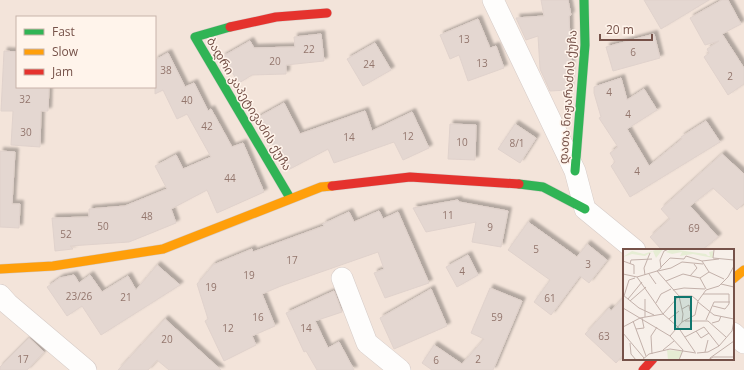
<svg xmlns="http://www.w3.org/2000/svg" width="744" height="370" font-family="'Open Sans','Noto Sans Georgian',sans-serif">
  <defs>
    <filter id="shadow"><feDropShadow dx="3.5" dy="-3.5" stdDeviation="1" flood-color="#0004"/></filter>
  </defs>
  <rect width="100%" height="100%" fill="#f7f0ea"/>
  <path fill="#f3e4da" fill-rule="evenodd" d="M0,0H744V370H0ZM17,17H155V87H17ZM624,250H733V359H624Z"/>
  <g fill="#e4d7d1" stroke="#e0d2cc" filter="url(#shadow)">
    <path d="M541,0H568L571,15L569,16L571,63L569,90L550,91L540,69L538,36L526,40L516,18L544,16Z"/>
    <path d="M644,0H709L661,29Z"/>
    <path d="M722,0H728L741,24L722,34L744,68V84L728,95L704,57L709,53L707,49L719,41L705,45L690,18Z"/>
    <path d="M478,19L490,48L496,46L504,68L468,81L459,55L450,59L440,35Z"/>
    <path d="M321,34L324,61L286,65V74L252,75L239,83L222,57L250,41L254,48L295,47L294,37Z"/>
    <path d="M654,34L660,58L613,71L606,47Z"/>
    <path d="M375,43L391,70L363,86L347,59Z"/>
    <path d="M4,51L17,52V87H49L48,111H41L40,147L11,145L13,111H1Z"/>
    <path d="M168,53L185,87L194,83L208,111L211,109L232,147L243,143L264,192L217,213L207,190L171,209L176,223L129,242L70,246L73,249L55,251L52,218L89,217V209L125,206L167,189L155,166L176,155L183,169L211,157L187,114L177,119L163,90L155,94V60Z"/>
    <path d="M621,78L627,100L644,89L657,110L627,129L649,166L682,139L681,137L706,121L720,142L630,197L611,166L615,162L610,153L618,147L599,118L601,117L594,93V87Z"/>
    <path d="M284,103L300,134L365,111L372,131L412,112L429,148L403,160L394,142L334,163L328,149L288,170L257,118Z"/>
    <path d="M450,124L476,125L475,160L448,159Z"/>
    <path d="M515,124L536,138L520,163L498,149Z"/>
    <path d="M0,151L15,152L12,204H20L19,228L0,227Z"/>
    <path d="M722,154L744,174V203L737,210L713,188L690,206L718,237L702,250H662L650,237L670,219L661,209Z"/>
    <path d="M458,200L459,202L508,211L501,247L472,242L476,222L426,232L413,208Z"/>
    <path d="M379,211L383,219L398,212L429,283L385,298L374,273L384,269L378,252L281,286L262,294L275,326L252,336L256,345L224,361L205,321L208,319L197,284L213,265L252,249L253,252L324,226L323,224L349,212L354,222Z"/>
    <path d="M528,222L577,257L587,244L607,260L589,283L580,276L551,315L534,302L550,280L508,250Z"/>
    <path d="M468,255L478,275L457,287L446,267Z"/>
    <path d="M157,265L180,285L101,335L82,306L67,316L47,287L60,278L74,275L79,283L90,275L102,292L128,276L136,290Z"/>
    <path d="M490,288L522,301L493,370H432L422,363L434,345L462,364L484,339L471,333Z"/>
    <path d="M431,289L447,326L394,349L380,318Z"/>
    <path d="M334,291L342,312L315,321L328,348L339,342L354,370H317L306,351L304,352L286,313Z"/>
    <path d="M624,297V354L616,363L585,334L609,308L611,311Z"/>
    <path d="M165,319L221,370H169L157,360L148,370H118Z"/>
    <path d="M29,338L44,352L27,370H0V367Z"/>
  </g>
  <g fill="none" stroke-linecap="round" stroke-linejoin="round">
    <defs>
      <g id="street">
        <path d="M493,0L575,171L585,209L635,250"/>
        <path d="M342,278L367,343L400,370"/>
        <path d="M0,295L8,304L86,370"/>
        <path d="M733,333L744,343"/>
      </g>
      <g id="fast">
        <path d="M230,27L195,37L290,198"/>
        <path d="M575,171L585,45L584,0"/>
        <path d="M519,184L543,187L585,209"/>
      </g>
      <g id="slow">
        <path d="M0,269L53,266L163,249L321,187L332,186"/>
        <path d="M733,279L744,270"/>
      </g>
      <g id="jam">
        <path d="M230,27L276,17L327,13"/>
        <path d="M332,186L410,177L519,184"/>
        <path d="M643,370L653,359"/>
      </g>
    </defs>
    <use href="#street" stroke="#d6cbc7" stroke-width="22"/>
    <use href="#fast" stroke="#d6cbc6" stroke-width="10"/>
    <use href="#slow" stroke="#d6cbc6" stroke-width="10"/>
    <use href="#jam" stroke="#d6cbc6" stroke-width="10"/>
    <use href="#street" stroke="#fefdfc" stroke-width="21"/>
    <use href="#fast" stroke="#30b455" stroke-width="9"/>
    <use href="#slow" stroke="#ff9f0a" stroke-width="9"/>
    <use href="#jam" stroke="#e5322d" stroke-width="9"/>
  </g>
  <g text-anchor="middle" stroke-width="3" stroke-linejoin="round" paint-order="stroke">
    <g font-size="10" fill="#93766d">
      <text x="464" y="43">13</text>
      <text x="309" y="53">22</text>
      <text x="633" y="56">6</text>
      <text x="275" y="65">20</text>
      <text x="482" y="67">13</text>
      <text x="369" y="68">24</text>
      <text x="166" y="74">38</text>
      <text x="730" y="80">2</text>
      <text x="609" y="96">4</text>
      <text x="25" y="103">32</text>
      <text x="187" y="104">40</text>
      <text x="628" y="118">4</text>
      <text x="207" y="130">42</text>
      <text x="26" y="136">30</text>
      <text x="408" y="140">12</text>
      <text x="349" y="141">14</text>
      <text x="462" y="146">10</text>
      <text x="517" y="147">8/1</text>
      <text x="637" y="175">4</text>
      <text x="230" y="182">44</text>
      <text x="448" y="219">11</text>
      <text x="147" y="220">48</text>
      <text x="103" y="230">50</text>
      <text x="490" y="231">9</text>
      <text x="694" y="232">69</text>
      <text x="66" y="238">52</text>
      <text x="536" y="253">5</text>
      <text x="292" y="264">17</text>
      <text x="588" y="268">3</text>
      <text x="462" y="275">4</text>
      <text x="249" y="279">19</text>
      <text x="211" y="291">19</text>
      <text x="79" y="300">23/26</text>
      <text x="126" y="301">21</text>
      <text x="550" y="302">61</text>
      <text x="258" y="321">16</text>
      <text x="497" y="321">59</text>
      <text x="228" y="332">12</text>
      <text x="306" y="332">14</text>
      <text x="604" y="340">63</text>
      <text x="167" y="343">20</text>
      <text x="23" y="363">17</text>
      <text x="478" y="363">2</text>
      <text x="436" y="364">6</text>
    </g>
    <g font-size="12" fill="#765249" stroke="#fff4eb">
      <text transform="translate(568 97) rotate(-86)" y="4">დათა ნიჟარაძის ქუჩა</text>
      <text transform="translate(249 104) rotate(59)" y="4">ბადრი კაპეტივაძის ქუჩა</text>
    </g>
  </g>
  <g transform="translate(623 249)">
    <rect width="111" height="111" fill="#f7f0ea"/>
    <path d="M35,0H40L33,9L30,2L22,7L9,5L0,8L9,2L21,5ZM48,0L83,5L85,7H87L86,3L90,2V9L70,5L57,7L59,3L49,5L43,3ZM44,101L59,102L56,111H45Z" fill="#e6edd4"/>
    <path fill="none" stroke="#c3b1aa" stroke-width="1" d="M74,0H97M91,1L90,9L111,11M96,10L79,12L86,23L101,30M0,12L11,16V25M7,15L8,11L29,10M38,18L47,9L61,10L63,7L79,12M34,22L56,47H69L75,52M35,22L48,19L59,13L80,15M0,25L14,28L34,22L38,19L37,11L41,2L46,0M26,25L33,35M22,26L21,19L27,4M67,27L74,19L71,15M14,28L40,65L55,78L72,103M105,28L111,17M77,29L83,40M43,32L60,25L77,29L86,23M98,35L111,38M50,41L61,39L82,40M80,45H106V55L102,60L90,57M0,46L16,59L31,66M1,47L6,31L12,29M56,47L60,65L59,73M5,50L19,33M7,52L23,38M75,53L91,66L111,70M33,54L38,45L48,40M0,59L47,87L60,101L56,111M59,60L66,56L67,62M22,68V50M46,70L56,62M83,71L91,53H107M10,72L23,107M62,72H85L103,88M89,74L96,72L98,67M0,78L17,69L40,65L56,47M13,80L21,79L19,69M73,82L78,89L86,84M0,84L21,109M47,87L59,73L72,66L75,52L83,41L96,37L105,28M62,88L81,78L96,97M7,94L8,105L13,111M40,101L51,92M82,103L85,91M74,104L85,103L96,97L109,82L111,72M29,105L28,87L34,78M87,109L111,92M19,111L26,105L47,100L73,104M85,111L90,108H111"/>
    <path fill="#0f766e" fill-opacity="0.15" stroke="#0f766e" stroke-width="2" d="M52,48H68V80H52Z"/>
    <rect width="111" height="111" fill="none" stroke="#765249" stroke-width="2"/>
  </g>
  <rect x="16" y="16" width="140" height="72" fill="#fff4eb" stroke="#c8b3aa"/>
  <rect x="24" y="29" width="20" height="6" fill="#30b455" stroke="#c8b3aa"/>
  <text x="52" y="36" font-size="12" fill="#765249">Fast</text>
  <rect x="24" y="49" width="20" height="6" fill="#ff9f0a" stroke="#c8b3aa"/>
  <text x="52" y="56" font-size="12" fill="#765249">Slow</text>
  <rect x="24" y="69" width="20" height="6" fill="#e5322d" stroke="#c8b3aa"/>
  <text x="52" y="76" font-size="12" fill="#765249">Jam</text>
  <path d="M600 34v6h52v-6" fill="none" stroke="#765249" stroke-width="2"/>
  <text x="606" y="34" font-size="12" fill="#765249" stroke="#fff4eb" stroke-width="3" paint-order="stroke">20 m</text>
</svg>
